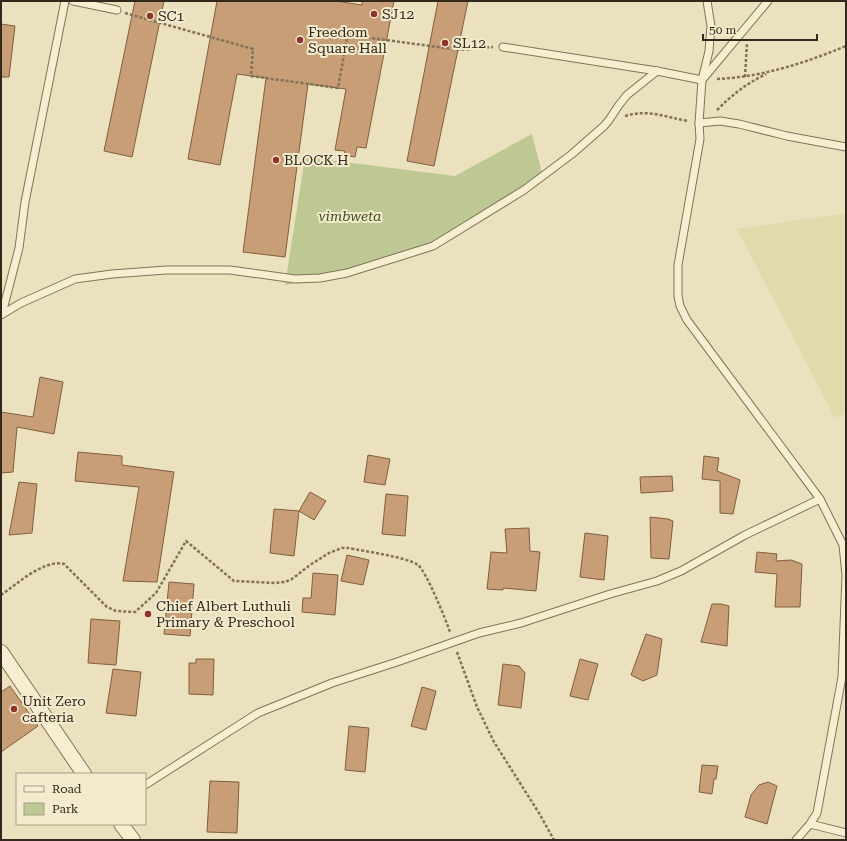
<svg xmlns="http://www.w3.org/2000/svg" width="847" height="841" font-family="'Roboto Serif',serif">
  <rect width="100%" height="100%" fill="#ebe1bf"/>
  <path fill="#e0dbac" d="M846,213V413L835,418L737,229Z"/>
  <path fill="#bec894" d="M532,134L543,177L427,248L356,271L285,285L305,157L455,176Z"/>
  <g fill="#c79e76" stroke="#805e3f">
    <path d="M135,1H164L132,157L104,151Z"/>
    <path d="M217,1H336L362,5V1H394L366,148L357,147L355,157L344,155L345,151L335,150L346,89L308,84L285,257L243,252L266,78L237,74L220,165L188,159Z"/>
    <path d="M438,1H468L434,166L407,161Z"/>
    <path d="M1,24L15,26L9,77H1Z"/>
    <path d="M40,377L63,382L54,434L17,427L13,472L1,473V412L33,417Z"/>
    <path d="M78,452L122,456V465L174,472L157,582L123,581L139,487L75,481Z"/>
    <path d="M368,455L390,459L385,485L364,482Z"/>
    <path d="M704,456L719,458L717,471L740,480L733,514L720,513V481L702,479Z"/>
    <path d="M672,476L673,491L641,493L640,477Z"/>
    <path d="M19,482L37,484L32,533L9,535Z"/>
    <path d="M310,492L326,501L314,520L299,511Z"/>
    <path d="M386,494L408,496L405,536L382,534Z"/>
    <path d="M274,509L299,511L294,556L270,553Z"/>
    <path d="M650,517L668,519L673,521L669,559L651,558Z"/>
    <path d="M529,528L530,551L540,552L536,591L503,588V590L487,589L491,552L507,553L505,529Z"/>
    <path d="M585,533L608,536L604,580L580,577Z"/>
    <path d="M757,552L777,554L776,561L791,560L802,564L800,607H775L777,574L755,572Z"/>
    <path d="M347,555L369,560L363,585L341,581Z"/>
    <path d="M313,573L338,575L335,615L302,612L303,598H311Z"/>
    <path d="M169,582L194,584L190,636L164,634Z"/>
    <path d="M712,604H721L729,606L727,646L701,642Z"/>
    <path d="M91,619L120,621L116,665L88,663Z"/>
    <path d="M646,634L662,639L657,675L643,681L631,675Z"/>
    <path d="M196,659H214L213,695L189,694V663H196Z"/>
    <path d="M580,659L598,664L588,700L570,696Z"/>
    <path d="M503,664L519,666L525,673L521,708L498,705Z"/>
    <path d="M113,669L141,672L136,716L106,713Z"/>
    <path d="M10,686L38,726L1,752V692Z"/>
    <path d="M422,687L436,691L426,730L411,726Z"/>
    <path d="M349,726L369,728L365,772L345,770Z"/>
    <path d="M702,765L718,766L716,779H714L712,794L699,792Z"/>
    <path d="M210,781L239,782L237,833L207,832Z"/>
    <path d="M768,782L777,786L767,824L745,817L751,795L759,785Z"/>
  </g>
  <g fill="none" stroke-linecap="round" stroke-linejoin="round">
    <defs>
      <g id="service">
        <path d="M73,1L117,10"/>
        <path d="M707,1L711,26L709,51L702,80L699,123L700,139L678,265V296L680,306L687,320L820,499L843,545L846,575L842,677L817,813L810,824L796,840"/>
        <path d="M503,47L657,71L702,80L768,1"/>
        <path d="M699,123L720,121L739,124L787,136L846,147"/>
        <path d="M2,314L19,248L25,202L65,1"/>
        <path d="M1,315L21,303L75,279L112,274L166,270H230L295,279L320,278L347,273L433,246L524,190L572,154L604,126L609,120L619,105L627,95L657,71"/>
        <path d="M145,785L258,713L332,683L397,662L479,633L521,623L610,594L657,581L681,571L745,535L820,499"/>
        <path d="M810,824L846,833"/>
      </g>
      <g id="minor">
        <path d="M1,652L84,774"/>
        <path d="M121,824L133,840"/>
      </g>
    </defs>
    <use href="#service" stroke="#827258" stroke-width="9"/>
    <use href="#minor" stroke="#827258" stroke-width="16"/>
    <g stroke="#827258" stroke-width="2.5" stroke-dasharray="3 2" stroke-linecap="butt">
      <path d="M125,13L253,49L251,76L338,88L348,32L356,36L460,50L493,47"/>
      <path d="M745,77L747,43"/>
      <path d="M717,79C762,77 805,63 846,46"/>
      <path d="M717,110C733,94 746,84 766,74"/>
      <path d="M625,116C648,109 665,117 688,121"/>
      <path d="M1,595C17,584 44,559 64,564L107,607L116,611L135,612L156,593L186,541L234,581L275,583L285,582L292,579L310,565L329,553L342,548H348C363,551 407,557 418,565C426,571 446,620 450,632"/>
      <path d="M457,652L477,707L494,742L539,813L554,840"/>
    </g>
    <use href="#service" stroke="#f6eed1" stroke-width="7"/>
    <use href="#minor" stroke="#f6eed1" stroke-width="14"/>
  </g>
  <g fill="#8e322c" stroke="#f3ebce" stroke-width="1.5">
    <circle cx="374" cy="14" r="4"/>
    <circle cx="150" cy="16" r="4"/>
    <circle cx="300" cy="40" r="4"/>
    <circle cx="445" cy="43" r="4"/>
    <circle cx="276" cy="160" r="4"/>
    <circle cx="148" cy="614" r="4"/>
    <circle cx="14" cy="709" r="4"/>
  </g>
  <g text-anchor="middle" stroke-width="4" stroke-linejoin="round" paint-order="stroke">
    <g font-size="14" fill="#32281c" stroke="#f3ebce" text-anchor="start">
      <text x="382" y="19">SJ12</text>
      <text x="158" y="21">SC1</text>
      <text x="308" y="37">Freedom<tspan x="308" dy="16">Square Hall</tspan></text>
      <text x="453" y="48">SL12</text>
      <text x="284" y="165">BLOCK H</text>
      <text x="156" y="611">Chief Albert Luthuli<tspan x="156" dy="16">Primary &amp; Preschool</tspan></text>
      <text x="22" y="706">Unit Zero<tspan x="22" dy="16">cafteria</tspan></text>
    </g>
    <g font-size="14" font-style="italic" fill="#404e24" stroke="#f3ebce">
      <text x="350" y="221">vimbweta</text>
    </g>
  </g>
  <rect width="847" height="841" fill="none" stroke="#32281c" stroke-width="4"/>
  <rect x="16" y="773" width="130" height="52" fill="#f3ebce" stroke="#a69d87"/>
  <rect x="24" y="786" width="20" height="6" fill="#f6eed1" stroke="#a69d87"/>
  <text x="52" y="793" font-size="12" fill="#32281c">Road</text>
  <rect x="24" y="803" width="20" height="12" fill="#bec894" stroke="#a69d87"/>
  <text x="52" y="813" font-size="12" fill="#32281c">Park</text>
  <path d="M703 34v6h114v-6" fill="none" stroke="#32281c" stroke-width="2"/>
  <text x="709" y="34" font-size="12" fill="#32281c" stroke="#f3ebce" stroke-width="3" paint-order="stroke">50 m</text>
</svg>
